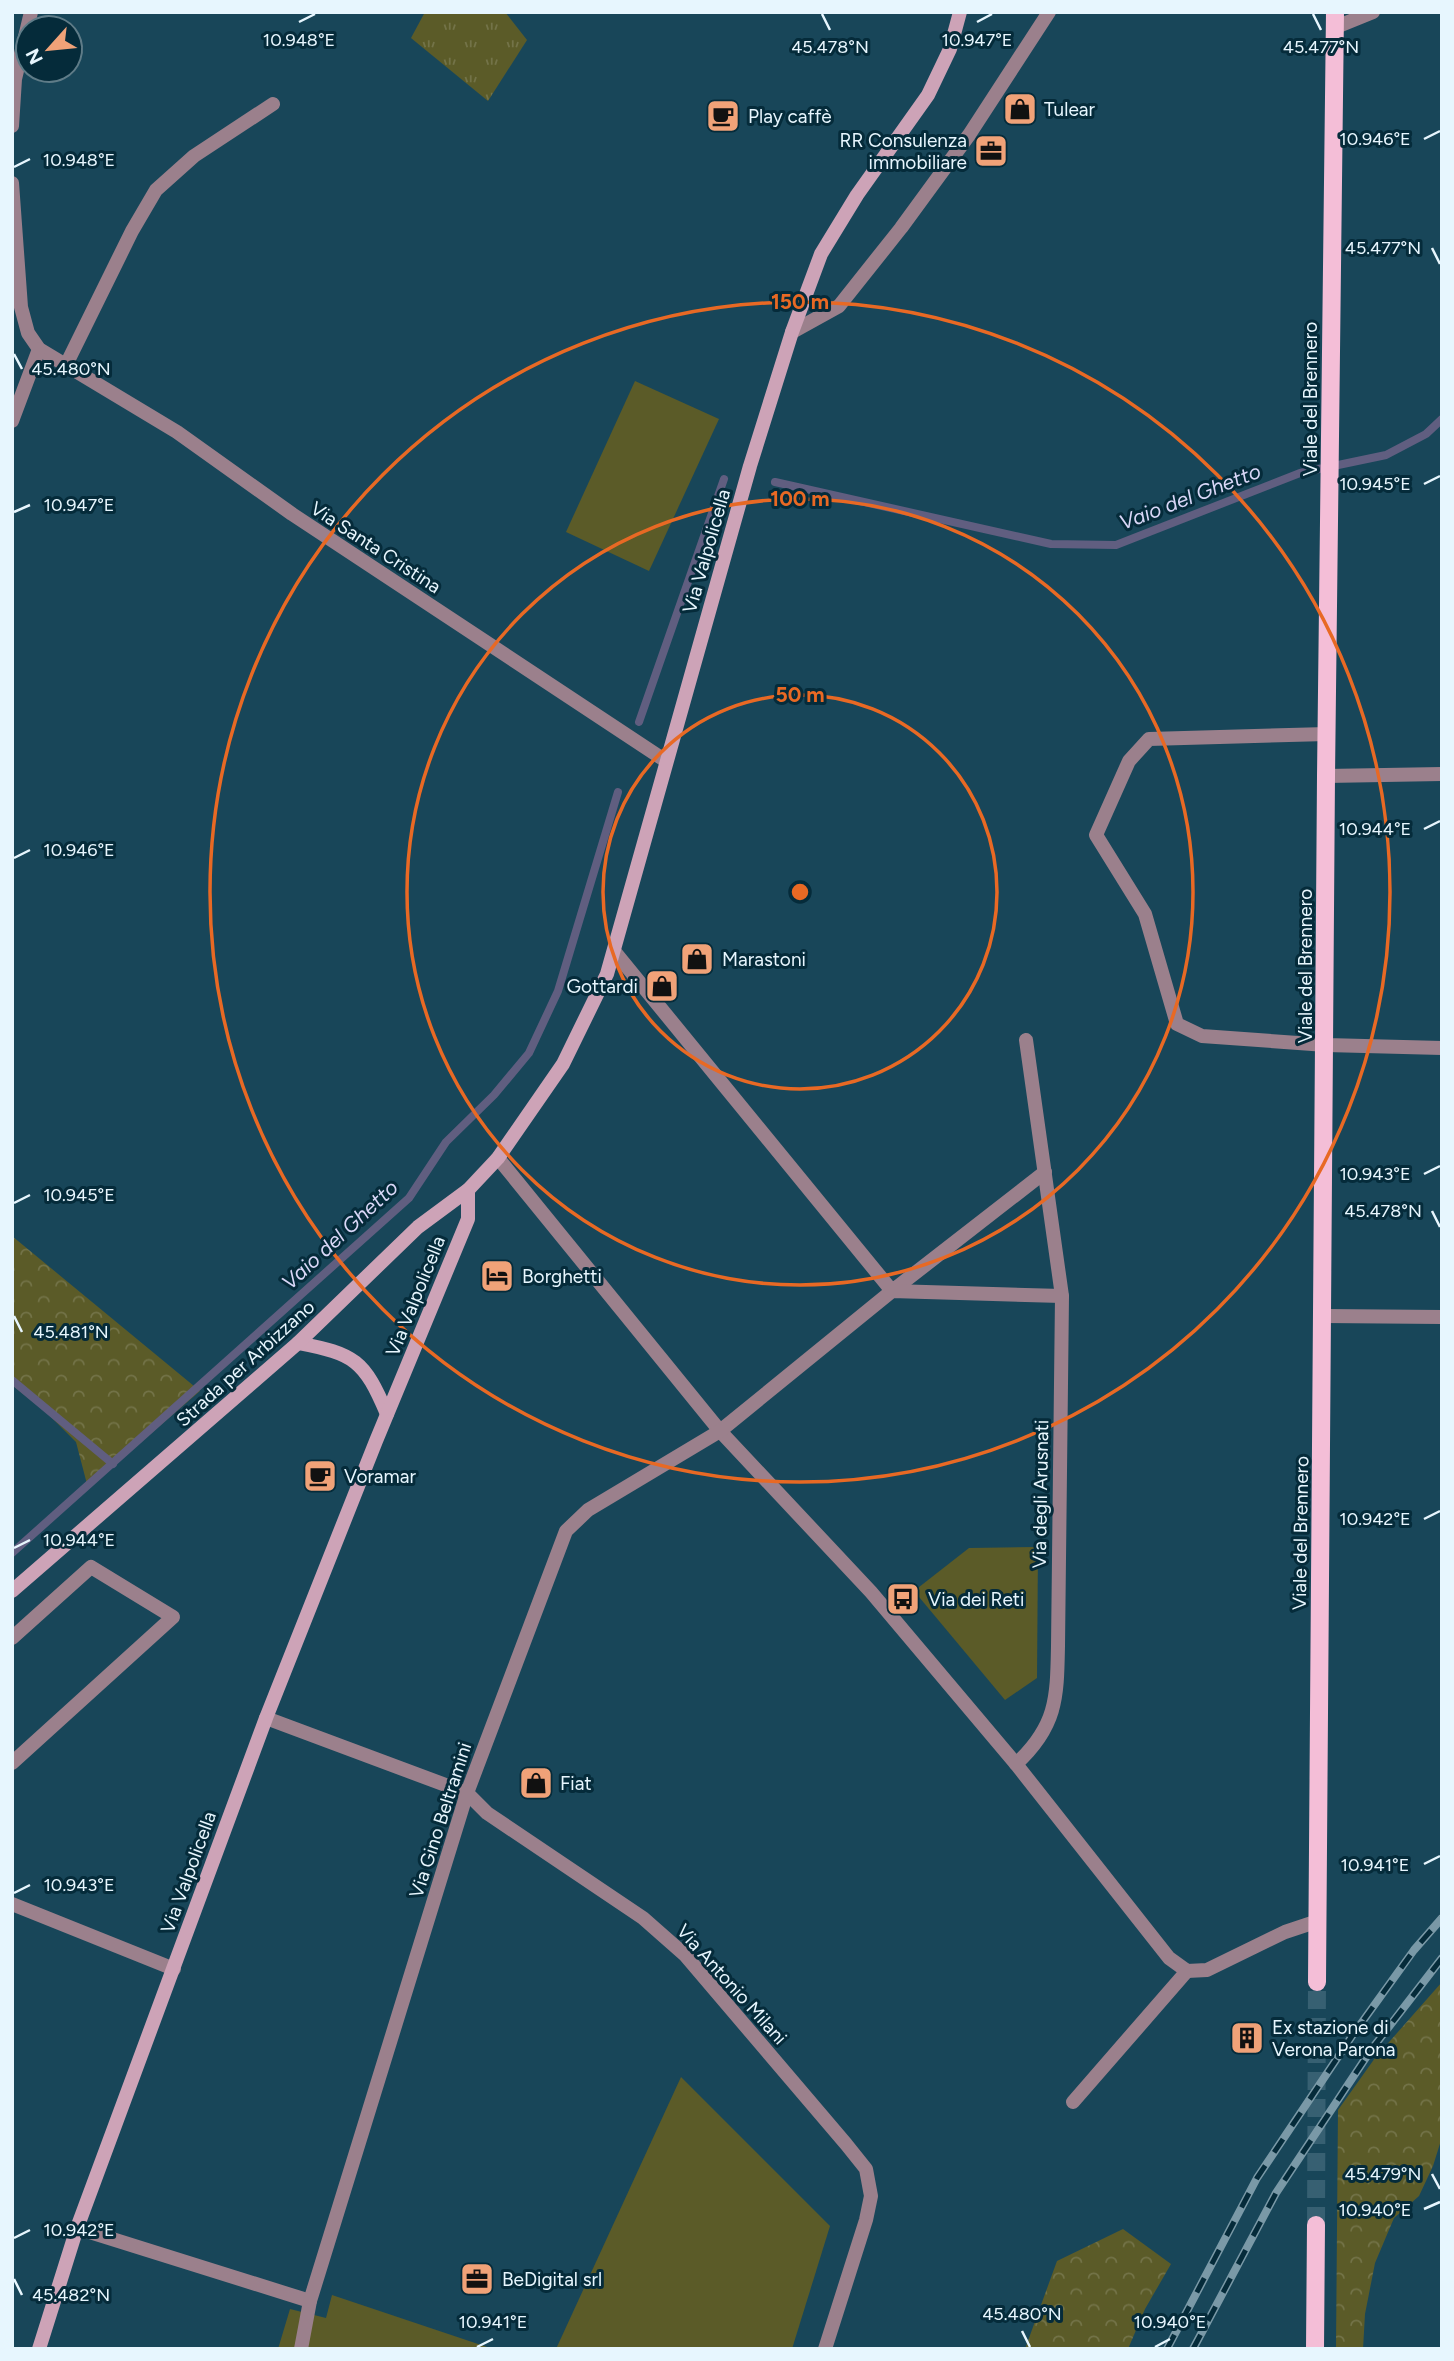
<svg xmlns="http://www.w3.org/2000/svg" width="1454" height="2361" font-family="Figtree,sans-serif">
  <defs>
    <pattern id="grass-tufts" width="24" height="20" patternUnits="userSpaceOnUse" patternTransform="scale(1.75)"><rect width="24" height="20" fill="#5b5b28"/><path d="M3 7l-1-3M5 7V3M7 7l1-3M15 17l-1-3M17 17v-4M19 17l1-3" fill="none" stroke="#737348"/></pattern>
    <pattern id="forest-crowns" width="20" height="18" patternUnits="userSpaceOnUse" patternTransform="scale(1.75)"><rect width="20" height="18" fill="#5b5b28"/><path d="M2 6a3 3 0 1 1 6 0M12 15a3 3 0 1 1 6 0" fill="none" stroke="#737348"/></pattern>
  </defs>
  <rect width="100%" height="100%" fill="#184659"/>
  <path fill="url(#grass-tufts)" d="M425,12H505L527,40L488,101L411,38Z"/>
  <g fill="url(#forest-crowns)">
    <path d="M12,1236L200,1391L88,1488L76,1442L47,1413L12,1385Z"/>
    <path d="M1442,1982V2137L1433,2166L1419,2196L1394,2218L1375,2263L1365,2314L1363,2349H1336L1338,2110L1375,2058Z"/>
    <path d="M1123,2229L1171,2264L1145,2309L1128,2349H1025L1057,2261Z"/>
  </g>
  <g fill="#5b5b28">
    <path d="M635,381L719,419L649,571L566,532Z"/>
    <path d="M1038,1547L1037,1678L1005,1700L914,1591L969,1548Z"/>
    <path d="M681,2077L830,2226L792,2349H556Z"/>
    <path d="M332,2295L493,2349H278L290,2309L326,2318Z"/>
  </g>
  <g fill="none" stroke-linecap="round" stroke-linejoin="round">
    <g stroke="#605e80" stroke-width="8">
      <path d="M775,482L1051,544L1116,545L1300,473L1386,455L1426,434L1442,419"/>
      <path d="M639,722L724,479"/>
      <path d="M12,1380L113,1464"/>
      <path d="M12,1553L409,1198L446,1142L494,1095L529,1053L558,991L618,792"/>
    </g>
    <path stroke="#376072" stroke-width="18" stroke-dasharray="18 9" stroke-linecap="butt" d="M1316,2225L1317,1982"/>
    <g stroke="#9b808c" stroke-width="14">
      <path d="M1336,27L1373,12"/>
      <path d="M12,126L15,79L31,12"/>
      <path d="M12,183L21,307L28,333L39,349L177,432L292,514L666,761"/>
      <path d="M792,332L839,306L901,228L969,135L1049,12"/>
      <path d="M66,365L132,231L156,190L194,156L273,104"/>
      <path d="M12,421L39,349"/>
      <path d="M1327,734L1149,739L1129,761L1096,835L1145,914L1177,1024L1202,1036L1326,1045L1442,1048"/>
      <path d="M1326,776L1442,774"/>
      <path d="M614,951L892,1291L1045,1172"/>
      <path d="M498,1158L720,1431L871,1592L1016,1764L1169,1958L1187,1971L1207,1970L1285,1932L1318,1921"/>
      <path d="M1324,1316L1442,1317"/>
      <path d="M12,1638L91,1567L173,1617L12,1763"/>
      <path d="M266,1718L467,1793L487,1813L643,1918L685,1955L846,2144L866,2169L871,2196L866,2220L825,2349"/>
      <path d="M1016,1764C1057,1726 1057,1698 1058,1646L1062,1296L1026,1040"/>
      <path d="M12,1904L174,1969"/>
      <path d="M1073,2102L1187,1971"/>
      <path d="M77,2228L310,2301"/>
      <path d="M301,2349L310,2301L467,1793L566,1531L588,1510L720,1431L892,1291L1062,1296"/>
    </g>
    <g stroke="#cda3b7" stroke-width="14">
      <path d="M298,1343C355,1354 364,1360 387,1414"/>
      <path d="M12,1591L298,1343L418,1227L468,1190L498,1158L563,1064L607,974L750,466L792,332L821,254L857,195L928,95L950,49L960,12"/>
      <path d="M39,2349L77,2228L266,1718L376,1441L468,1219V1190"/>
    </g>
    <g stroke="#f4bed7" stroke-width="18">
      <path d="M1317,1982L1326,776L1335,12"/>
      <path d="M1315,2349L1316,2225"/>
    </g>
    <defs>
      <g id="rail">
        <path d="M1167,2349L1257,2178L1352,2036L1414,1950L1442,1918"/>
        <path d="M1193,2349L1276,2193L1371,2050L1442,1958"/>
      </g>
    </defs>
    <use href="#rail" stroke="#7a99a7" stroke-width="8"/>
    <use href="#rail" stroke="#052b3a" stroke-width="5" stroke-dasharray="16" stroke-linecap="butt"/>
  </g>
  <path fill="none" stroke="#e7f6fe" stroke-width="2.5" d="M822,14L830,30M1313,14L1321,30M299,22L315,14M977,22L992,14M1424,139L1440,131M14,167L30,159M1432,248L1440,264M14,354L22,369M1424,484L1440,476M14,512L30,505M1424,829L1440,821M14,858L30,850M1424,1174L1440,1166M14,1203L30,1195M1432,1211L1440,1227M14,1316L22,1332M1424,1519L1440,1511M14,1548L30,1540M1424,1864L1440,1856M14,1893L30,1885M1432,2174L1440,2189M1424,2209L1440,2202M14,2238L30,2230M14,2279L22,2295M1022,2331L1030,2347M477,2347L493,2339M1155,2347L1170,2339"/>
  <g fill="none" stroke="#e86924" stroke-width="3.5">
    <circle cx="800" cy="892" r="197"/>
    <circle cx="800" cy="892" r="393"/>
    <circle cx="800" cy="892" r="590"/>
  </g>
  <defs>
    <symbol id="shop-square" viewBox="-11 -11 22 22"><rect x="-9" y="-9" width="18" height="18" rx="4" fill="#f0a278" stroke="#052b3a"/><path d="M-5-2.5h2.3a2.7 3.5 0 0 1 5.4 0H5L5.5 6h-11ZM-1.5-2.5h3a1.5 2.3 0 0 0-3 0Z" fill="#111"/></symbol>
    <symbol id="cafe-square" viewBox="-11 -11 22 22"><rect x="-9" y="-9" width="18" height="18" rx="4" fill="#f0a278" stroke="#052b3a"/><path d="M-5.5-4.5H6V0H3Q3 3.5 0 3.5H-2.5Q-5.5 3.5-5.5 0ZM3-3.2v2h1.7v-2ZM-6 4.5H4V6H-6Z" fill="#111"/></symbol>
    <symbol id="office-square" viewBox="-11 -11 22 22"><rect x="-9" y="-9" width="18" height="18" rx="4" fill="#f0a278" stroke="#052b3a"/><path d="M-6-3h4V-5.5h4V-3h4V5H-6ZM-1-4.5V-3h2v-1.5ZM-6 0V1H6V0Z" fill="#111"/></symbol>
    <symbol id="hotel-square" viewBox="-11 -11 22 22"><rect x="-9" y="-9" width="18" height="18" rx="4" fill="#f0a278" stroke="#052b3a"/><path d="M-6-4.5h1.5V1H6V5H4.5V3h-9V5H-6ZM-4 0a1.8 1.8 0 1 1 3.6 0ZM.5 0V-2.5h3Q6-2.5 6 0Z" fill="#111"/></symbol>
    <symbol id="bus-square" viewBox="-11 -11 22 22"><rect x="-9" y="-9" width="18" height="18" rx="4" fill="#f0a278" stroke="#052b3a"/><path d="M-5-6H5V4H4V6H2V4H-2V6H-4V4H-5ZM-3.5-4V0h7V-4ZM-3.5 1.2v1.5H-2V1.2ZM2 1.2v1.5H3.5V1.2Z" fill="#111"/></symbol>
    <symbol id="building-square" viewBox="-11 -11 22 22"><rect x="-9" y="-9" width="18" height="18" rx="4" fill="#f0a278" stroke="#052b3a"/><path d="M-4-6H4V6H1V3H-1V6H-4ZM-2.5-4.3h1.7v1.8h-1.7ZM.8-4.3h1.7v1.8H.8ZM-2.5-1h1.7V.8h-1.7ZM.8-1h1.7V.8H.8Z" fill="#111"/></symbol>
  </defs>
  <g fill-rule="evenodd">
    <use href="#shop-square" x="1001" y="90" width="38" height="38"/>
    <use href="#cafe-square" x="704" y="97" width="38" height="38"/>
    <use href="#office-square" x="972" y="132" width="38" height="38"/>
    <use href="#shop-square" x="678" y="940" width="38" height="38"/>
    <use href="#shop-square" x="643" y="967" width="38" height="38"/>
    <use href="#hotel-square" x="478" y="1257" width="38" height="38"/>
    <use href="#cafe-square" x="301" y="1457" width="38" height="38"/>
    <use href="#bus-square" x="884" y="1580" width="38" height="38"/>
    <use href="#shop-square" x="517" y="1764" width="38" height="38"/>
    <use href="#building-square" x="1228" y="2019" width="38" height="38"/>
    <use href="#office-square" x="458" y="2260" width="38" height="38"/>
  </g>
  <g text-anchor="middle" stroke-width="6" stroke-linejoin="round" paint-order="stroke">
    <g font-size="19" fill="#e7f6fe" stroke="#052b3a" text-anchor="start">
      <text x="1044" y="116">Tulear</text>
      <text x="748" y="123">Play caffè</text>
      <text x="967" y="147" text-anchor="end">RR Consulenza<tspan x="967" dy="22">immobiliare</tspan></text>
      <text x="722" y="966">Marastoni</text>
      <text x="638" y="993" text-anchor="end">Gottardi</text>
      <text x="522" y="1283">Borghetti</text>
      <text x="344" y="1483">Voramar</text>
      <text x="928" y="1606">Via dei Reti</text>
      <text x="560" y="1790">Fiat</text>
      <text x="1272" y="2034">Ex stazione di<tspan x="1272" dy="22">Verona Parona</tspan></text>
      <text x="502" y="2286">BeDigital srl</text>
    </g>
    <g font-size="19" fill="#e7f6fe" stroke="#052b3a">
      <text transform="translate(1310 399) rotate(-90)" y="7">Viale del Brennero</text>
      <text transform="translate(376 547) rotate(33)" y="7">Via Santa Cristina</text>
      <text transform="translate(706 551) rotate(-74)" y="7">Via Valpolicella</text>
      <text transform="translate(1305 966) rotate(-90)" y="7">Viale del Brennero</text>
      <text transform="translate(415 1296) rotate(-68)" y="7">Via Valpolicella</text>
      <text transform="translate(245 1363) rotate(-42)" y="7">Strada per Arbizzano</text>
      <text transform="translate(1040 1494) rotate(-89)" y="7">Via degli Arusnati</text>
      <text transform="translate(1300 1533) rotate(-89)" y="7">Viale del Brennero</text>
      <text transform="translate(440 1820) rotate(-72)" y="7">Via Gino Beltramini</text>
      <text transform="translate(188 1872) rotate(-70)" y="7">Via Valpolicella</text>
      <text transform="translate(732 1984) rotate(48)" y="7">Via Antonio Milani</text>
    </g>
    <g font-size="21" font-style="italic" fill="#d9d7f7" stroke="#052b3a">
      <text transform="translate(1190 497) rotate(-21)" y="7">Vaio del Ghetto</text>
      <text transform="translate(340 1235) rotate(-43)" y="7">Vaio del Ghetto</text>
    </g>
  </g>
  <g font-size="18" text-anchor="middle" fill="#e7f6fe" stroke="#052b3a" stroke-width="6" stroke-linejoin="round" paint-order="stroke">
    <text x="299" y="46">10.948°E</text>
    <text x="977" y="46">10.947°E</text>
    <text x="830" y="53">45.478°N</text>
    <text x="1321" y="53">45.477°N</text>
    <text x="1375" y="145">10.946°E</text>
    <text x="79" y="166">10.948°E</text>
    <text x="1383" y="254">45.477°N</text>
    <text x="71" y="375">45.480°N</text>
    <text x="1375" y="490">10.945°E</text>
    <text x="79" y="511">10.947°E</text>
    <text x="1375" y="835">10.944°E</text>
    <text x="79" y="856">10.946°E</text>
    <text x="1375" y="1180">10.943°E</text>
    <text x="79" y="1201">10.945°E</text>
    <text x="1383" y="1217">45.478°N</text>
    <text x="71" y="1338">45.481°N</text>
    <text x="1375" y="1525">10.942°E</text>
    <text x="79" y="1546">10.944°E</text>
    <text x="1375" y="1871">10.941°E</text>
    <text x="79" y="1891">10.943°E</text>
    <text x="1383" y="2180">45.479°N</text>
    <text x="1375" y="2216">10.940°E</text>
    <text x="79" y="2236">10.942°E</text>
    <text x="71" y="2301">45.482°N</text>
    <text x="1022" y="2320">45.480°N</text>
    <text x="493" y="2328">10.941°E</text>
    <text x="1170" y="2328">10.940°E</text>
  </g>
  <circle cx="800" cy="892" r="10" fill="#e86924" stroke="#052b3a" stroke-width="3.5"/>
  <g font-size="21" text-anchor="middle" font-weight="bold" fill="#e86924" stroke="#052b3a" stroke-width="6" stroke-linejoin="round" paint-order="stroke">
    <text x="800" y="309">150 m</text>
    <text x="800" y="506">100 m</text>
    <text x="800" y="702">50 m</text>
  </g>
  <rect width="1454" height="2361" fill="none" stroke="#e7f6fe" stroke-width="28"/>
  <g transform="translate(49 49) rotate(243)"><circle r="33" fill="#052b3a" stroke="#5f7c88" stroke-width="2"/>
  <path d="M0-5L12 26L0 18L-12 26Z" fill="#f0a278"/>
  <text y="-10" font-size="19" font-weight="bold" text-anchor="middle" fill="#e7f6fe">N</text>
  </g>
</svg>
